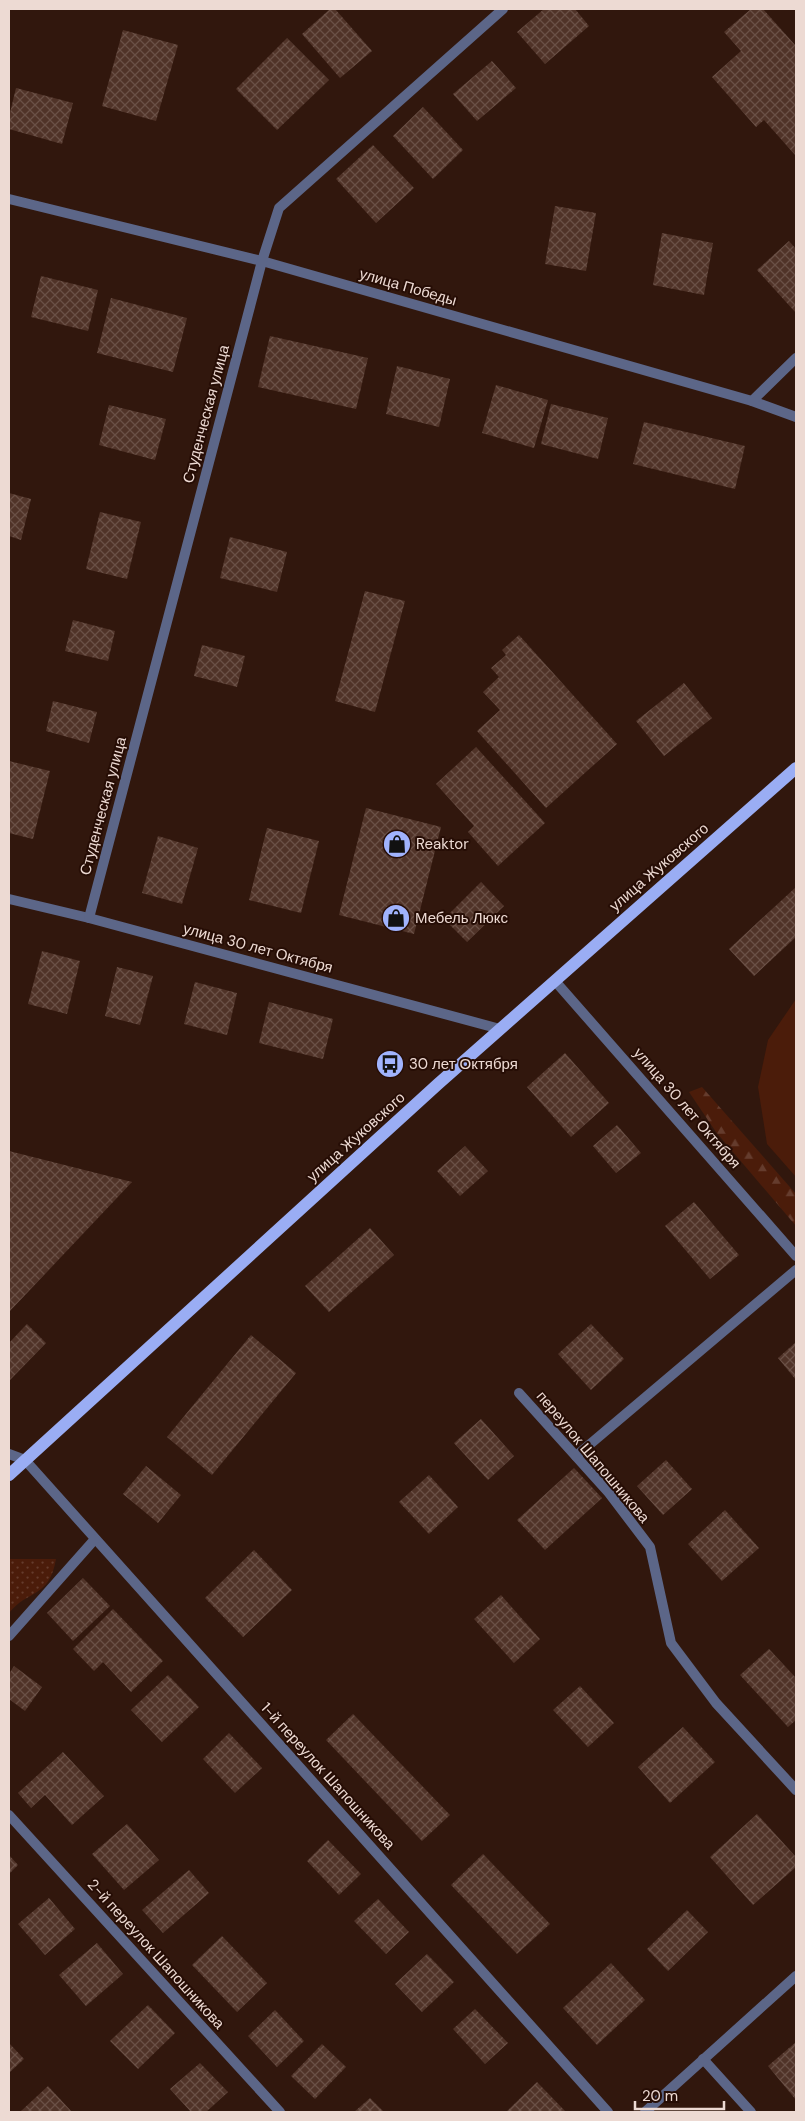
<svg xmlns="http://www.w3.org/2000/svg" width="805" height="2121" font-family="'DM Sans',sans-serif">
  <defs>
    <pattern id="grass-dots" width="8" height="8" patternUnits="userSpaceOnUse" patternTransform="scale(1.25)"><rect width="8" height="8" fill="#4b1c0a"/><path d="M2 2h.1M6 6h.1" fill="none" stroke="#653c2d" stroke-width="1.8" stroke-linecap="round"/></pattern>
    <pattern id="forest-firs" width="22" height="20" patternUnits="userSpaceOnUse" patternTransform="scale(1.25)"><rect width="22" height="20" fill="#4b1c0a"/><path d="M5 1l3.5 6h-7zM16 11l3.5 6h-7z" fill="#653c2d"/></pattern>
    <pattern id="building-cross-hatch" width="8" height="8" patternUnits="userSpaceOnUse" patternTransform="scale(1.25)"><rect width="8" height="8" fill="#503328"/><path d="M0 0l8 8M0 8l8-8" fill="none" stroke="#6a5046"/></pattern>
  </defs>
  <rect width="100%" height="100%" fill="#31170d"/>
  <path fill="url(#grass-dots)" d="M9,1559H56C49,1599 28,1589 9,1613Z"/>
  <path fill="url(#forest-firs)" d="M702,1087L796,1194V1226L716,1132L689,1092Z"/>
  <path fill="#4b1c0a" d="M796,999V1177L767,1144L758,1087L768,1040Z"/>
  <g fill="url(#building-cross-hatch)">
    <path d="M330,9H335L372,51L340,78L302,34Z"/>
    <path d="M544,9H575L589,26L545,64L517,32Z"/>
    <path d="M751,9H763L796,46V156L764,120L756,127L712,77L741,51L724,32Z"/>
    <path d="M123,30L178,45L156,121L102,106Z"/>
    <path d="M287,38L329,80L277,130L236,89Z"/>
    <path d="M492,61L516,88L477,121L453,94Z"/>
    <path d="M16,88L73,103L62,144L9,129V117Z"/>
    <path d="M423,107L463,150L433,179L393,136Z"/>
    <path d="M373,145L414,188L376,223L336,179Z"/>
    <path d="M555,206L596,213L586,271L545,264Z"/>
    <path d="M662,233L713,243L704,295L653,285Z"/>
    <path d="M789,241L796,249V313L757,270Z"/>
    <path d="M41,276L98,290L88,331L31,317Z"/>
    <path d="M111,298L187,318L173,372L97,353Z"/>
    <path d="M270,336L368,358L356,409L258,387Z"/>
    <path d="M397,366L450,379L439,427L386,414Z"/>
    <path d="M496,385L548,400L534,448L482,433Z"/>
    <path d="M551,404L608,418L598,459L541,444Z"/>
    <path d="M109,405L166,419L155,460L99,445Z"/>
    <path d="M644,422L745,446L735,489L633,464Z"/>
    <path d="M9,493L31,499L21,540L9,536Z"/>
    <path d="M100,512L141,522L127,579L86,569Z"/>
    <path d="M230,537L287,552L277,592L220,578Z"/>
    <path d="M365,591L405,601L375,712L335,701Z"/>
    <path d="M73,620L115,631L108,661L65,651Z"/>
    <path d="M519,635L617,744L546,808L477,731L500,710L483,692L499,677L491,668L506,655L502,650Z"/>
    <path d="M202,645L245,656L237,687L194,676Z"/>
    <path d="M684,683L712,718L664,756L636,721Z"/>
    <path d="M53,701L97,712L89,743L46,731Z"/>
    <path d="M476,747L545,823L498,866L468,832L474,826L436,784Z"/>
    <path d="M9,761L50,771L33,839L9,833Z"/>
    <path d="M366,808L441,827L414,934L339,915Z"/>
    <path d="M267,828L319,841L301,913L249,900Z"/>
    <path d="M158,836L198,848L182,904L142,893Z"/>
    <path d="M481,882L504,906L467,942L444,919Z"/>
    <path d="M796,887V937L754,976L729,949Z"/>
    <path d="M42,951L80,961L67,1014L28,1004Z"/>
    <path d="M117,967L153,976L140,1025L105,1016Z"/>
    <path d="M195,982L237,993L227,1035L184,1024Z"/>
    <path d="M269,1002L333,1019L323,1059L259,1043Z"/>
    <path d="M565,1053L609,1103L571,1137L527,1087Z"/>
    <path d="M617,1125L641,1153L616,1173L593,1146Z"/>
    <path d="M465,1146L488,1171L460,1196L437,1171Z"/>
    <path d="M9,1151L132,1182L9,1312Z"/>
    <path d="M694,1202L739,1255L710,1279L665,1226Z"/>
    <path d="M370,1228L394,1255L329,1312L305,1286Z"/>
    <path d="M27,1324L46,1343L10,1380L9,1343Z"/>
    <path d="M591,1324L624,1359L591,1390L558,1354Z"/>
    <path d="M251,1335L296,1373L212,1475L167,1437Z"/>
    <path d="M796,1342V1380L778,1358Z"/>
    <path d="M481,1419L514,1456L488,1480L454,1443Z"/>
    <path d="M666,1460L692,1489L663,1515L637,1486Z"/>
    <path d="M146,1466L181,1495L158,1523L123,1494Z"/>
    <path d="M574,1468L602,1498L545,1550L517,1520Z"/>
    <path d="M429,1475L458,1507L429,1534L399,1502Z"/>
    <path d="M725,1510L759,1548L722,1581L688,1544Z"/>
    <path d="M254,1550L292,1590L243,1637L205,1598Z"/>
    <path d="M83,1578L110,1606L73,1641L47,1613Z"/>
    <path d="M501,1595L540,1639L514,1663L474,1619Z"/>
    <path d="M113,1609L163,1661L131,1692L103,1662L94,1671L73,1649Z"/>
    <path d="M769,1649L796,1678V1720L788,1727L740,1675Z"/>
    <path d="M14,1666L42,1687L25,1711L9,1699V1674Z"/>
    <path d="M168,1675L199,1707L162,1742L131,1710Z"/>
    <path d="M580,1686L614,1723L588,1747L553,1710Z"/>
    <path d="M353,1714L450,1815L422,1841L326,1740Z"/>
    <path d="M683,1727L715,1762L670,1803L638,1767Z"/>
    <path d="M229,1733L262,1768L235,1793L203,1759Z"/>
    <path d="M63,1752L104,1796L72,1825L45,1795L31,1808L18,1793Z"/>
    <path d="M757,1814L796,1857V1867L753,1905L710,1857Z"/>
    <path d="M127,1824L159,1860L124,1890L92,1854Z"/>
    <path d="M328,1840L361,1874L339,1895L307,1861Z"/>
    <path d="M483,1854L550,1924L517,1954L451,1885Z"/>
    <path d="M9,1855L18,1865L9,1874Z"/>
    <path d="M189,1870L209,1893L163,1933L142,1910Z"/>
    <path d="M49,1898L75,1929L45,1955L18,1924Z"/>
    <path d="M378,1899L409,1932L386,1954L354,1921Z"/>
    <path d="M687,1910L708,1932L668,1971L647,1949Z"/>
    <path d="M222,1936L267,1983L237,2012L192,1965Z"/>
    <path d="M97,1943L123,1974L86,2006L59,1975Z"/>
    <path d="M427,1954L454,1982L422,2012L395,1984Z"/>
    <path d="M611,1963L645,2000L597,2045L563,2008Z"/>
    <path d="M148,2005L175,2033L138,2069L110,2041Z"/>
    <path d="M475,2009L508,2043L485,2064L453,2029Z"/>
    <path d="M275,2010L304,2041L277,2067L248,2036Z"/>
    <path d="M796,2042V2100L768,2066Z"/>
    <path d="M9,2043L24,2059L9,2073Z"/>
    <path d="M322,2044L346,2067L315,2099L291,2076Z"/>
    <path d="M200,2063L228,2092L206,2112H191L170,2089Z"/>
    <path d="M537,2082L566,2112H506Z"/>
    <path d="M48,2086L72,2112H20Z"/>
    <path d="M370,2098L384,2112H354Z"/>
  </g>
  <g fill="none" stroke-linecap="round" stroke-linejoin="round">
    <g stroke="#5c6688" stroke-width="10">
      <path d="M9,1454L25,1460"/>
      <path d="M576,1456L796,1270"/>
    </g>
    <g stroke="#5c6688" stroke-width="10">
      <path d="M9,199L262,261L752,401L796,417"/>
      <path d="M752,401L796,358"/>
      <path d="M9,899L89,918L500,1029"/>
      <path d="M89,918L262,261L279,208L503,9"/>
      <path d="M555,981L796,1256"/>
      <path d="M519,1393L609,1493L650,1547L671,1643L716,1703L796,1790"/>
      <path d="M25,1460L608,2112"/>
      <path d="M9,1636L95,1539"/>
      <path d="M9,1815L280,2112"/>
      <path d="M703,2059L751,2112"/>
      <path d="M645,2112L796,1976"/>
    </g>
    <path stroke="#9aadf4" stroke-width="12" d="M9,1475L438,1084L796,768"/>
  </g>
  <defs>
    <symbol id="shop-disc" viewBox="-11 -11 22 22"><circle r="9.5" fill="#a0b3fd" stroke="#260d05"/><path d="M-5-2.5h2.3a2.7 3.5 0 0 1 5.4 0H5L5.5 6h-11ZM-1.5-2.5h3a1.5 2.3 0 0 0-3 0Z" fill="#111"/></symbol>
    <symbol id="bus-disc" viewBox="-11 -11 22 22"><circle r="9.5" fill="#a0b3fd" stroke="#260d05"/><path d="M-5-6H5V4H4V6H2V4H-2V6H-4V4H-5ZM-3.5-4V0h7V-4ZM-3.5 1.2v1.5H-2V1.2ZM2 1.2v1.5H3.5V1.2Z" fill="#111"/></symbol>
  </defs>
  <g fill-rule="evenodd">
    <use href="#shop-disc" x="381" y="828" width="32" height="32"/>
    <use href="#shop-disc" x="380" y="902" width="32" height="32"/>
    <use href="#bus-disc" x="374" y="1048" width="32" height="32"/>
  </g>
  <g text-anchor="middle" stroke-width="4" stroke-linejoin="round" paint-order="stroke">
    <g font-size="15" fill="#eddad3" stroke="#260d05">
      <text transform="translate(408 287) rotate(16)" y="5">улица Победы</text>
      <text transform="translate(206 414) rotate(-75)" y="5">Студенческая улица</text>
      <text transform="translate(103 806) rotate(-75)" y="5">Студенческая улица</text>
      <text transform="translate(659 867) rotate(-41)" y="5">улица Жуковского</text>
      <text transform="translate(258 948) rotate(15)" y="5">улица 30 лет Октября</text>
      <text transform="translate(687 1108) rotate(49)" y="5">улица 30 лет Октября</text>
      <text transform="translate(356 1137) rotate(-42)" y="5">улица Жуковского</text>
      <text transform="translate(593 1457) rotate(50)" y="5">переулок Шапошникова</text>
      <text transform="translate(328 1776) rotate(48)" y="5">1-й переулок Шапошникова</text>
      <text transform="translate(156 1954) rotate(48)" y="5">2-й переулок Шапошникова</text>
    </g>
    <g font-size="15" fill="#eddad3" stroke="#260d05" text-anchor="start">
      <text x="416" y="849">Reaktor</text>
      <text x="415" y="923">Мебель Люкс</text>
      <text x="409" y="1069">30 лет Октября</text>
    </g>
  </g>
  <rect width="805" height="2121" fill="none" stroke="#eddad3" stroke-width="20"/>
  <path d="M635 2101v8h89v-8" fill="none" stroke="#eddad3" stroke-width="2.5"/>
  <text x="642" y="2101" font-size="15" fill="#eddad3" stroke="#260d05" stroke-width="4" paint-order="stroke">20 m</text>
</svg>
